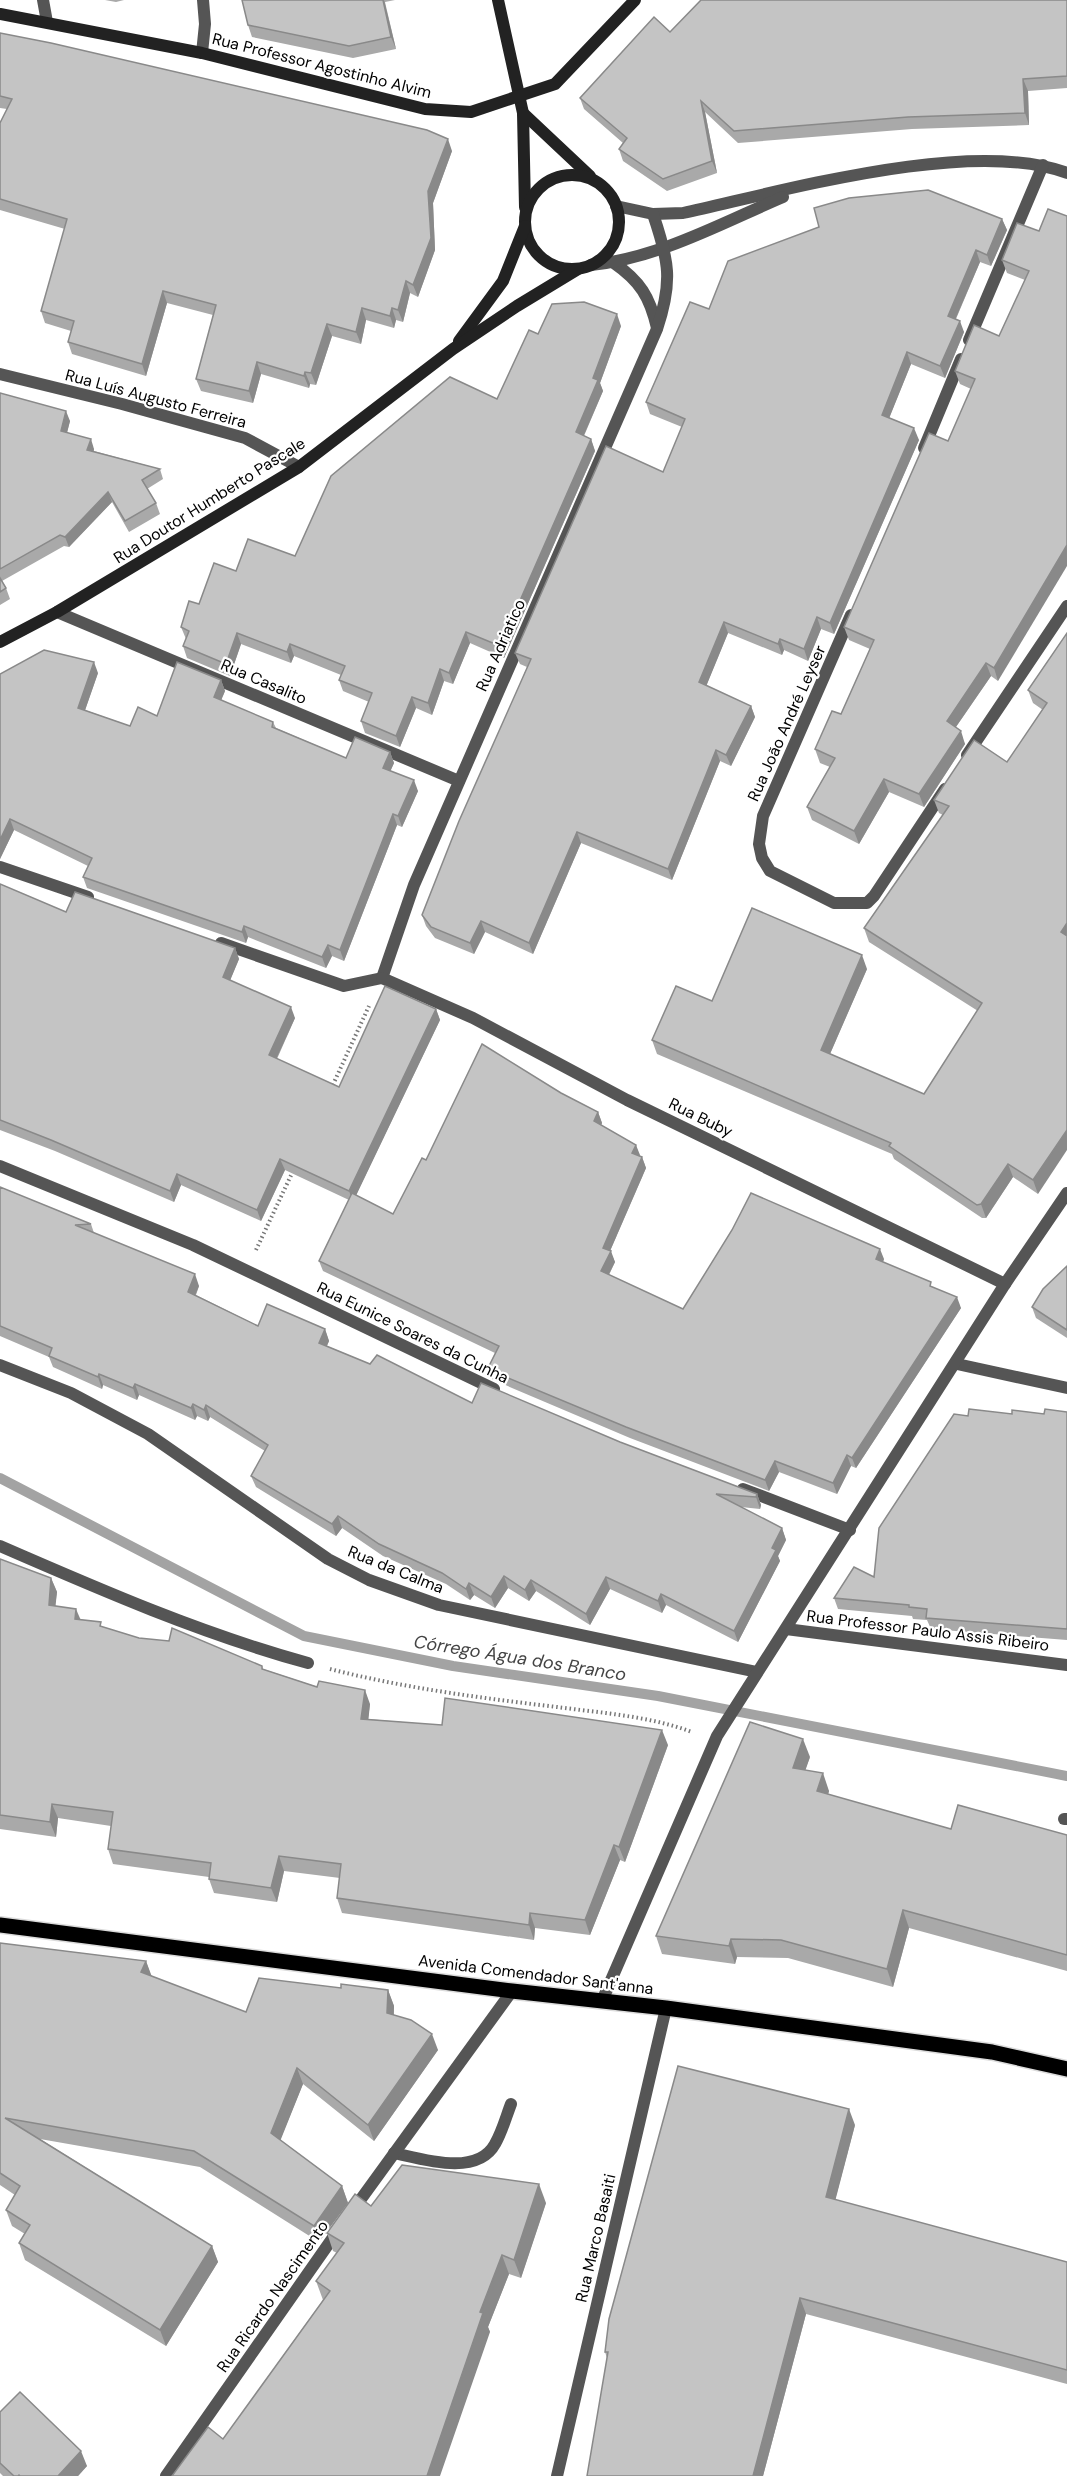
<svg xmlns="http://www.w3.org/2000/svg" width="1067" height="2476" font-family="'DM Sans',sans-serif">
  <rect width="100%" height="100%" fill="#fff"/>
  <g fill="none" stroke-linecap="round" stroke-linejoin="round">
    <path stroke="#a3a3a3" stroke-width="10" d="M0,1478L304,1636L453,1666L658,1696L1067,1776"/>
    <defs>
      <path id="primary" d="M0,1925L512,1991L666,2008L992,2052L1067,2069"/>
    </defs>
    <use href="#primary" stroke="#dbdbdb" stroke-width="18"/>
    <g stroke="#777" stroke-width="4" stroke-dasharray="1.5 3" stroke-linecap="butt">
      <path d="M331,1089L369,1006"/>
      <path d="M256,1250L294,1169"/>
      <path d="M330,1669C404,1688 481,1698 557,1707C602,1713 649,1716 692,1732"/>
    </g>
    <g stroke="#555" stroke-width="12">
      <path d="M1064,1819H1067"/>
      <path d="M394,2153C422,2159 477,2177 495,2144C502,2132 506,2117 511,2104"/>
    </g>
    <g stroke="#555" stroke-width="12">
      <path d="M43,0L47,22"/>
      <path d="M202,53L205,24L203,0"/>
      <path d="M616,206L653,214L683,213C784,191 971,137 1067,173"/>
      <path d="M614,263C640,281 650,297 657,328"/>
      <path d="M591,265C659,258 722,223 783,197"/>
      <path d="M969,340L1043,165"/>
      <path d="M0,374L122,404L245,438L299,467"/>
      <path d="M924,448L961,359"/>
      <path d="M57,612L459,781"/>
      <path d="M851,615L763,816L759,844L762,858L770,871L834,903H867L874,896L945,789"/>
      <path d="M967,755L1067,606"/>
      <path d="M0,867L88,897"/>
      <path d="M221,943L344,986L382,978"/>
      <path d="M382,978L414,885L657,329C673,281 669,261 653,214"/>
      <path d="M382,978L473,1018L627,1100L1005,1284"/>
      <path d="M0,1166L193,1245L494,1389"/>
      <path d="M957,1364L1067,1388"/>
      <path d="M0,1365L71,1393L148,1434L328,1559L369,1580L439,1605L757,1672"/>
      <path d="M743,1489L850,1530"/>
      <path d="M0,1546C101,1590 202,1634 308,1663"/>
      <path d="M786,1629L1067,1665"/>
      <path d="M602,2001L717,1736L1005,1284L1067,1193"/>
      <path d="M353,2210L512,1991"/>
      <path d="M166,2476L339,2229"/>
      <path d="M557,2476L666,2008"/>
    </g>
    <g stroke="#222" stroke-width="12">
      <path d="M498,0L523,113L525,207"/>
      <path d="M0,14L202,53L425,109L471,112L555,84L635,0"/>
      <path d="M523,113L590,176"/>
      <circle cx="572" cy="222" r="47"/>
      <path d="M459,341L503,281L525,226"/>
      <path d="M0,642L57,612L299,467L453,349L517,306L578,269"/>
    </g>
    <use href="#primary" stroke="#000" stroke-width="15"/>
  </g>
  <g fill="#a9a9a9">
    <path d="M105,0H124L116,2Z"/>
    <path d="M242,0H395L385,2L396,49L353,58L252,37L248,25Z"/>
    <path d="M1067,0V88L1028,91L1029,125L912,129L738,143L705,112L717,173L667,191L623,161L619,149L623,143L584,109L580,98L670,32Z"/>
    <path d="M0,33L452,151L433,203L435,250L418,297L410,293L403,322L396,320L394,328L366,320L361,344L332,336L316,385L310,384L309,388L261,374L253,403L201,391L196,379L213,315L167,303L146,376L72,354L68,342L71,331L45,323L41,311L65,229L0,210V123L7,109L0,108Z"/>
    <path d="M1002,219L1007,230L991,266L980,262L956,319L964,332L945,378L911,364L889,418L919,440L834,634L821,629L808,661L784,650L782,655L728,633L706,686L751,706L755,717L731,766L720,761L672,880L581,843L533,954L485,932L474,954L435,938L426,926L422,915L527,667L520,664L515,653L663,472L682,427L650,414L646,402L709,309Z"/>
    <path d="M1039,231L998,681L991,676L956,727L965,744L924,807L889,792L859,844L812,820L807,807L830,767L820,763L815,749L841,714L870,649L849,640L844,627L948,441L971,389L960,384L955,371L999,336L1025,280L1007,273L1002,260Z"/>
    <path d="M621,326L600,383L603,391L584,436L591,439L595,451L504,658L470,643L453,684L444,681L432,715L416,708L400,747L365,733L361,721L369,702L343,691L339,680L341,675L294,656L291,663L241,644L230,676L187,658L183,646L186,639L181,627L199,604L236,571L295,556L497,399L538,334Z"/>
    <path d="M0,393L70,421L67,432L94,449V451L160,469L163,479L147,489L156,503L160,514L129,532L112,502L69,547L64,546L2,581L6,588L10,599L0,605Z"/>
    <path d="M1067,633L1038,1194L1013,1177L986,1218H982L894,1159L892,1154L657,1054L652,1040L712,1001L867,969L830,1054L924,1094L978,1011L869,942L864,928L943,815L939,813L934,800L1007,762L1043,710L1033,703L1028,690Z"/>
    <path d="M98,673L85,710L130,726L157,716L221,680L225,691L221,700L273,722L276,728L346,758L390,752L394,763L390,771L418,791L402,827L397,825L344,961L332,956L326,968L248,937L246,943L87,888L83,877L88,866L14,830L0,859V674Z"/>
    <path d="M0,884L66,912L235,948L239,959L230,980L295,1018L277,1059L339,1087L436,1009L440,1020L356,1195L393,1214L426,1160L561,1093L598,1112L602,1123L601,1125L636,1145L639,1156L642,1157L646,1168L610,1251L615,1262L609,1275L683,1309L884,1259L883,1262L932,1287L961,1308L856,1468L851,1466L837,1494L779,1472L769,1491L630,1438L512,1388L492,1379L488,1368L495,1353L323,1271L319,1261L349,1200L285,1170L261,1221L181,1185L174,1202L55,1151L0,1130Z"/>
    <path d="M0,1187L91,1224L94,1233L199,1286L196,1295L258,1326L325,1329L329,1341L327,1346L370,1364L472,1403L620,1442L757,1494L761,1505L760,1509L741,1507L782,1528L786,1540L778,1556L780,1561L738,1642L666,1605L662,1613L610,1589L590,1625L536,1591L529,1601L508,1588L495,1608L474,1595L470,1600L446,1584L383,1556L342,1528L336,1536L256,1487L251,1476L265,1451L210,1417L208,1421L197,1416L195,1420L139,1395L137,1400L103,1385L102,1389L53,1367L49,1357L0,1336Z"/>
    <path d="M1067,1266V1338L1036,1318L1032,1307Z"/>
    <path d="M1067,1412V1640L931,1629L927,1620L913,1619L912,1616L838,1609L834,1598L874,1577L968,1416L1012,1414H1044Z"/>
    <path d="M0,1559L51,1578L57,1592L55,1606L81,1620L139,1638L262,1666L263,1669L370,1704L368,1719L668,1745L625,1862L620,1860L590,1935L535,1928L534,1940L342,1913L337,1898L340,1878L284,1871L277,1902L214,1893L209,1879V1877L113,1864L108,1849L111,1826L58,1818L56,1837L0,1829Z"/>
    <path d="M810,1757L805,1770L829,1791L828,1795L951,1829L1067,1835V1971L909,1928L893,1987L788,1958L737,1957L735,1964L662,1954L656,1936Z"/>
    <path d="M0,1943L146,1961L151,1976L246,2012L341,1988L388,1990L394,2006V2015L438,2050L374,2141L303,2084L280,2140L342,2186L348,2203L319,2242L200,2167L40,2139L212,2246L218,2262L166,2346L25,2260L19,2243L25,2234L12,2226L6,2210L15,2195L0,2185Z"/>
    <path d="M855,2125L835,2200L1067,2262V2384L806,2314L763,2476H587L607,2358L605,2352Z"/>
    <path d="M546,2203L521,2278L509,2274L488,2327L490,2332L223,2439L323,2300L316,2281L337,2253L333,2251L327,2233L371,2206Z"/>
    <path d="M0,2412L87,2466L78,2476H3L0,2473Z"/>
  </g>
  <g fill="#898989">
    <path d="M383,0H384L396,49L391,37Z"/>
    <path d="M1023,79L1028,91L1029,125L1025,113Z"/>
    <path d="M701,101L705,112L717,173L712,161Z"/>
    <path d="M448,139L452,151L433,203L435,250L418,297L413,285L428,191Z"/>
    <path d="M1002,219L1007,230L991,266L987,255Z"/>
    <path d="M976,250L980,262L952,327L948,316Z"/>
    <path d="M406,281L410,293L403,322L398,310Z"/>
    <path d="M163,291L167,303L146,376L142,364Z"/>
    <path d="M362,308L366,320L361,344L356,332Z"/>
    <path d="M392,308L396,320L394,328L390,316Z"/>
    <path d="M617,314L621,326L600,383L603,391L580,444L576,432L593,378Z"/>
    <path d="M960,321L964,332L945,378L940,366Z"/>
    <path d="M327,324L332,336L316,385L311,373Z"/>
    <path d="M907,352L911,364L886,426L882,415Z"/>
    <path d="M257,362L261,374L253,403L249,391Z"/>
    <path d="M305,372L310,384L309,388L304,376Z"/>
    <path d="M66,411L70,421L65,441L61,431Z"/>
    <path d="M914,428L919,440L834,634L830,623Z"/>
    <path d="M91,439L94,449L91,460L87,450Z"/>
    <path d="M591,439L595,451L504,658L500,646Z"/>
    <path d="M108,492L112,502L69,547L65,537Z"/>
    <path d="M1067,545V566L998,681L994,668Z"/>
    <path d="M817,617L821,629L808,661L804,649Z"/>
    <path d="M724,622L728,633L703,694L699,682Z"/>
    <path d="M466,632L470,643L453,684L449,673Z"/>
    <path d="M237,633L241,644L230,676L226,664Z"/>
    <path d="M780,639L784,650L782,655L778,644Z"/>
    <path d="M290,644L294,656L291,663L287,652Z"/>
    <path d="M94,662L98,673L82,719L78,708Z"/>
    <path d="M986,663L991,676L951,734L947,721Z"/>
    <path d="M440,669L444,681L432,715L428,703Z"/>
    <path d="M221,680L225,691L218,708L214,697Z"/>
    <path d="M412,697L416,708L400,747L396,736Z"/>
    <path d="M751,706L755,717L731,766L726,755Z"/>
    <path d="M961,731L965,744L924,807L919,794Z"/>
    <path d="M716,750L720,761L672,880L668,869Z"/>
    <path d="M390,752L394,763L387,779L383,768Z"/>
    <path d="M884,779L889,792L859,844L854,831Z"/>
    <path d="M414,780L418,791L402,827L398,816Z"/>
    <path d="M393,814L397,825L344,961L340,950Z"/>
    <path d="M10,819L14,830L0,859V840Z"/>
    <path d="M577,832L581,843L533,954L529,943Z"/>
    <path d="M481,921L485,932L474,954L470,943Z"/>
    <path d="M1067,923V944L1061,932Z"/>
    <path d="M244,926L248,937L246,943L242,932Z"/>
    <path d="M328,945L332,956L326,968L322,957Z"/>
    <path d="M235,948L239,959L227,988L223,977Z"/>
    <path d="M862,955L867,969L826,1063L821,1050Z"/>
    <path d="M291,1007L295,1018L273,1066L269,1055Z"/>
    <path d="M436,1009L440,1020L353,1202L349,1191Z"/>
    <path d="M598,1112L602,1123L598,1132L594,1121Z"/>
    <path d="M1067,1130V1150L1038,1194L1033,1180Z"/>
    <path d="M636,1145L640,1155L636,1164L632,1153Z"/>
    <path d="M642,1157L646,1168L607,1258L603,1248Z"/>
    <path d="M280,1159L285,1170L261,1221L257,1210Z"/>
    <path d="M1008,1164L1013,1177L986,1218L981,1204Z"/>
    <path d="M177,1174L181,1185L174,1202L170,1191Z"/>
    <path d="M880,1249L884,1259L880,1270L876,1259Z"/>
    <path d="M611,1251L615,1262L605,1282L601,1271Z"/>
    <path d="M195,1274L199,1286L192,1303L188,1292Z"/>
    <path d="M957,1297L961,1308L856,1468L852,1458Z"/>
    <path d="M325,1329L329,1341L323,1354L319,1343Z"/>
    <path d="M99,1374L103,1385L102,1389L98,1377Z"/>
    <path d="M135,1384L139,1395L137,1400L133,1388Z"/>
    <path d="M193,1404L197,1416L195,1420L191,1408Z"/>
    <path d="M206,1405L210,1417L208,1421L204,1410Z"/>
    <path d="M847,1455L851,1466L837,1494L833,1483Z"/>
    <path d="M775,1461L779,1472L769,1491L765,1480Z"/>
    <path d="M757,1494L761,1505L760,1509L756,1497Z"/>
    <path d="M338,1516L342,1528L336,1536L332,1524Z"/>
    <path d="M782,1528L786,1540L778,1556L780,1561L738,1642L734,1631L772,1548Z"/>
    <path d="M504,1576L508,1588L495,1608L491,1597Z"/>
    <path d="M606,1577L610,1589L590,1625L586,1614Z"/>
    <path d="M51,1578L57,1592L54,1620L49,1605Z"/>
    <path d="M531,1580L536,1591L529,1601L525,1590Z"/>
    <path d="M469,1583L474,1595L470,1600L466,1589Z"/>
    <path d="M661,1594L666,1605L662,1613L658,1601Z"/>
    <path d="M76,1609L82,1623L75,1619Z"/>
    <path d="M365,1690L370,1704L367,1733L361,1719Z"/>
    <path d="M662,1730L668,1745L625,1862L619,1847Z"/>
    <path d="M803,1739L810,1757L800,1786L793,1768Z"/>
    <path d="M823,1773L829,1791L823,1809L817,1791Z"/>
    <path d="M52,1804L58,1818L56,1837L50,1822Z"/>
    <path d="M614,1845L620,1860L590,1935L585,1920Z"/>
    <path d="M279,1856L284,1871L277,1902L271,1888Z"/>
    <path d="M903,1910L909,1928L893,1987L887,1969Z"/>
    <path d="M530,1913L535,1928L534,1940L529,1925Z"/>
    <path d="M731,1939L737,1957L735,1964L729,1946Z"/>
    <path d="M146,1961L152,1977L141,1972Z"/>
    <path d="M388,1990L394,2006L393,2030L387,2013Z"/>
    <path d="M432,2034L438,2050L374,2141L368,2125Z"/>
    <path d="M297,2068L303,2084L277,2149L271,2133Z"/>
    <path d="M849,2109L855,2125L832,2213L826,2197Z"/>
    <path d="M539,2184L546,2203L521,2278L514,2260Z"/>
    <path d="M342,2186L348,2203L319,2242L314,2226Z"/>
    <path d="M212,2246L218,2262L166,2346L160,2330Z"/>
    <path d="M502,2255L509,2274L488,2327L490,2332L440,2476H427L480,2312Z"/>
    <path d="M800,2298L806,2314L763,2476H753Z"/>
    <path d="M81,2451L87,2466L78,2476H58Z"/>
  </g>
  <g fill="#c4c4c4" stroke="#898989" stroke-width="1.5">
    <path d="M242,0H383L391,37L349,46L248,25Z"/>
    <path d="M701,0H1067V76L1023,79L1025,113L908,117L734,131L701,101L712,161L663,179L619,149L627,138L580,98L654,17L670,32Z"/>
    <path d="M0,33L51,43L427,130L448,139L428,191L431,238L413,285L406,281L398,310L392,308L390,316L362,308L356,332L327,324L311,373L305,372L304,376L257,362L249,391L196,379L216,305L163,291L142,364L68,342L74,321L41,311L67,219L0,199V123L12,99L0,96Z"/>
    <path d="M928,190L1002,219L987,255L976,250L948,316L960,321L940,366L907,352L882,415L914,428L830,623L817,617L804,649L780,639L778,644L724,622L699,682L751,706L726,755L716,750L668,869L577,832L529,943L481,921L470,943L431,927L422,915L459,821L531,659L515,653L606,446L663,472L685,419L646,402L690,302L709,309L728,261L819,227L814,208L849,198Z"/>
    <path d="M1048,209L1067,216V545L994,668L986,663L947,721L961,731L919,794L884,779L854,831L807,807L835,758L815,749L832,711L841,714L874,640L844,627L929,433L948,441L975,379L955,371L974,325L999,336L1029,271L1002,260L1017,223L1039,231Z"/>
    <path d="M584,302L617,314L593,378L598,380L576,432L591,439L500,646L466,632L449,673L440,669L428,703L412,697L396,736L361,721L372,693L339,680L345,666L290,644L287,652L237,633L226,664L183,646L189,631L181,627L189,601L199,604L214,563L236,571L248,539L295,556L331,476L450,377L497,399L529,330L538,334L552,304Z"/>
    <path d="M0,393L66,411L61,431L91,439L87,450L160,469L142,480L156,503L125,521L108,492L65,537L60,535L0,569Z"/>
    <path d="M0,578L6,588L0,592Z"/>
    <path d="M1067,633V923L1061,932L1067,936V1130L1033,1180L1008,1164L981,1204L977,1205L889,1146L891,1143L652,1040L676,986L712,1001L752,908L862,955L821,1050L924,1094L982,1003L864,928L949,806L934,800L974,740L1007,762L1047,703L1028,690Z"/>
    <path d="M44,650L94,662L78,708L130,726L138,707L157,716L177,662L221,680L214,697L273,722L272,727L346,758L355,737L390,752L383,768L414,780L398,816L393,814L340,950L328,945L322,957L244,926L242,932L83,877L92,858L10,819L0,840V674Z"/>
    <path d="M0,884L66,912L75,892L235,948L223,977L291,1007L269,1055L339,1087L385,986L436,1009L349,1191L280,1159L257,1210L177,1174L170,1191L51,1140L0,1120Z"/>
    <path d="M482,1044L561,1093L598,1112L594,1121L636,1145L632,1153L642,1157L603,1248L611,1251L601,1271L683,1309L732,1230L751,1193L880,1249L876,1259L931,1282L930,1286L957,1297L852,1458L847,1455L833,1483L775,1461L765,1480L626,1427L508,1378L488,1368L499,1346L319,1261L352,1193L393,1214L422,1158L426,1160Z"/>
    <path d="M0,1187L91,1224L75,1225L195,1274L188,1292L258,1326L267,1304L325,1329L319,1343L370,1364L377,1355L472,1403L481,1383L620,1442L757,1494L756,1497L716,1494L782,1528L772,1548L776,1550L734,1631L661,1594L658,1601L606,1577L586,1614L531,1580L525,1590L504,1576L491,1597L469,1583L466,1589L442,1573L379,1544L338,1516L332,1524L251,1476L268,1445L206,1405L204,1410L193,1404L191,1408L135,1384L133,1388L99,1374L98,1377L49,1356L52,1348L0,1326Z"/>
    <path d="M1067,1266V1330L1032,1307L1043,1289Z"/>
    <path d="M969,1409L1012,1414V1410L1044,1414L1045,1409L1067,1412V1629L926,1618L927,1609L909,1607V1605L834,1598L854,1567L874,1577L879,1528L954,1414L968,1416Z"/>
    <path d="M0,1559L51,1578L49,1605L76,1609L75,1619L101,1622L100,1626L139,1638L169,1641L172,1628L262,1666V1669L317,1687L319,1681L365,1690L361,1719L442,1725L445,1698L662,1730L619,1847L614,1845L585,1920L530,1913L529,1925L337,1898L341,1864L279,1856L271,1888L209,1879L211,1863L108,1849L113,1812L52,1804L50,1822L0,1815Z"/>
    <path d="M750,1722L803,1739L793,1768L823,1773L817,1791L951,1829L958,1805L1067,1835V1955L903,1910L887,1969L781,1940L731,1939L729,1946L656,1936Z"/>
    <path d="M0,1943L146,1961L141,1972L246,2012L259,1978L341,1988V1984L388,1990L387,2013L411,2020L432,2034L368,2125L297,2068L271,2133L342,2186L314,2226L194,2151L5,2118L212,2246L160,2330L19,2243L30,2225L6,2210L20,2186L0,2173Z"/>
    <path d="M678,2066L849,2109L826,2197L1067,2262V2370L800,2298L753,2476H587L608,2352H605L609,2319Z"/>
    <path d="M402,2165L539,2184L514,2260L502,2255L480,2312L483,2313L427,2476H172L208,2427L223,2439L330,2291L316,2281L344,2243L327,2233L355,2194L371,2206Z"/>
    <path d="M20,2392L81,2451L58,2476H20L19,2475L18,2476H14L0,2463V2412Z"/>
  </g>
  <g text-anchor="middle" stroke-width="4.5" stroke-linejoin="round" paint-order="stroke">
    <g font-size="16" fill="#000" stroke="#fff">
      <text transform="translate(322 65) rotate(14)" y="6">Rua Professor Agostinho Alvim</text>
      <text transform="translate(156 398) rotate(15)" y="6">Rua Luís Augusto Ferreira</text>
      <text transform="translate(209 500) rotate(-32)" y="6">Rua Doutor Humberto Pascale</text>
      <text transform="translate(500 645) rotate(-66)" y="6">Rua Adriatico</text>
      <text transform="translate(264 681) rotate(23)" y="6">Rua Casalito</text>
      <text transform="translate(786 723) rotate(-66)" y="6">Rua João André Leyser</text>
      <text transform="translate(701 1117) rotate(26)" y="6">Rua Buby</text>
      <text transform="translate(413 1332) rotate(26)" y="6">Rua Eunice Soares da Cunha</text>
      <text transform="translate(396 1569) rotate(22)" y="6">Rua da Calma</text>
      <text transform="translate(928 1630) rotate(7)" y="6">Rua Professor Paulo Assis Ribeiro</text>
      <text transform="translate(536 1974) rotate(7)" y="6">Avenida Comendador Sant'anna</text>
      <text transform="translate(595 2238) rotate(-77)" y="6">Rua Marco Basaiti</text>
      <text transform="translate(272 2296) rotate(-55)" y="6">Rua Ricardo Nascimento</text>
    </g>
    <g font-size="18" font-style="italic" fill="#444" stroke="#fff">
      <text transform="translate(520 1658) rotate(9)" y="6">Córrego Água dos Branco</text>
    </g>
  </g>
</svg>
